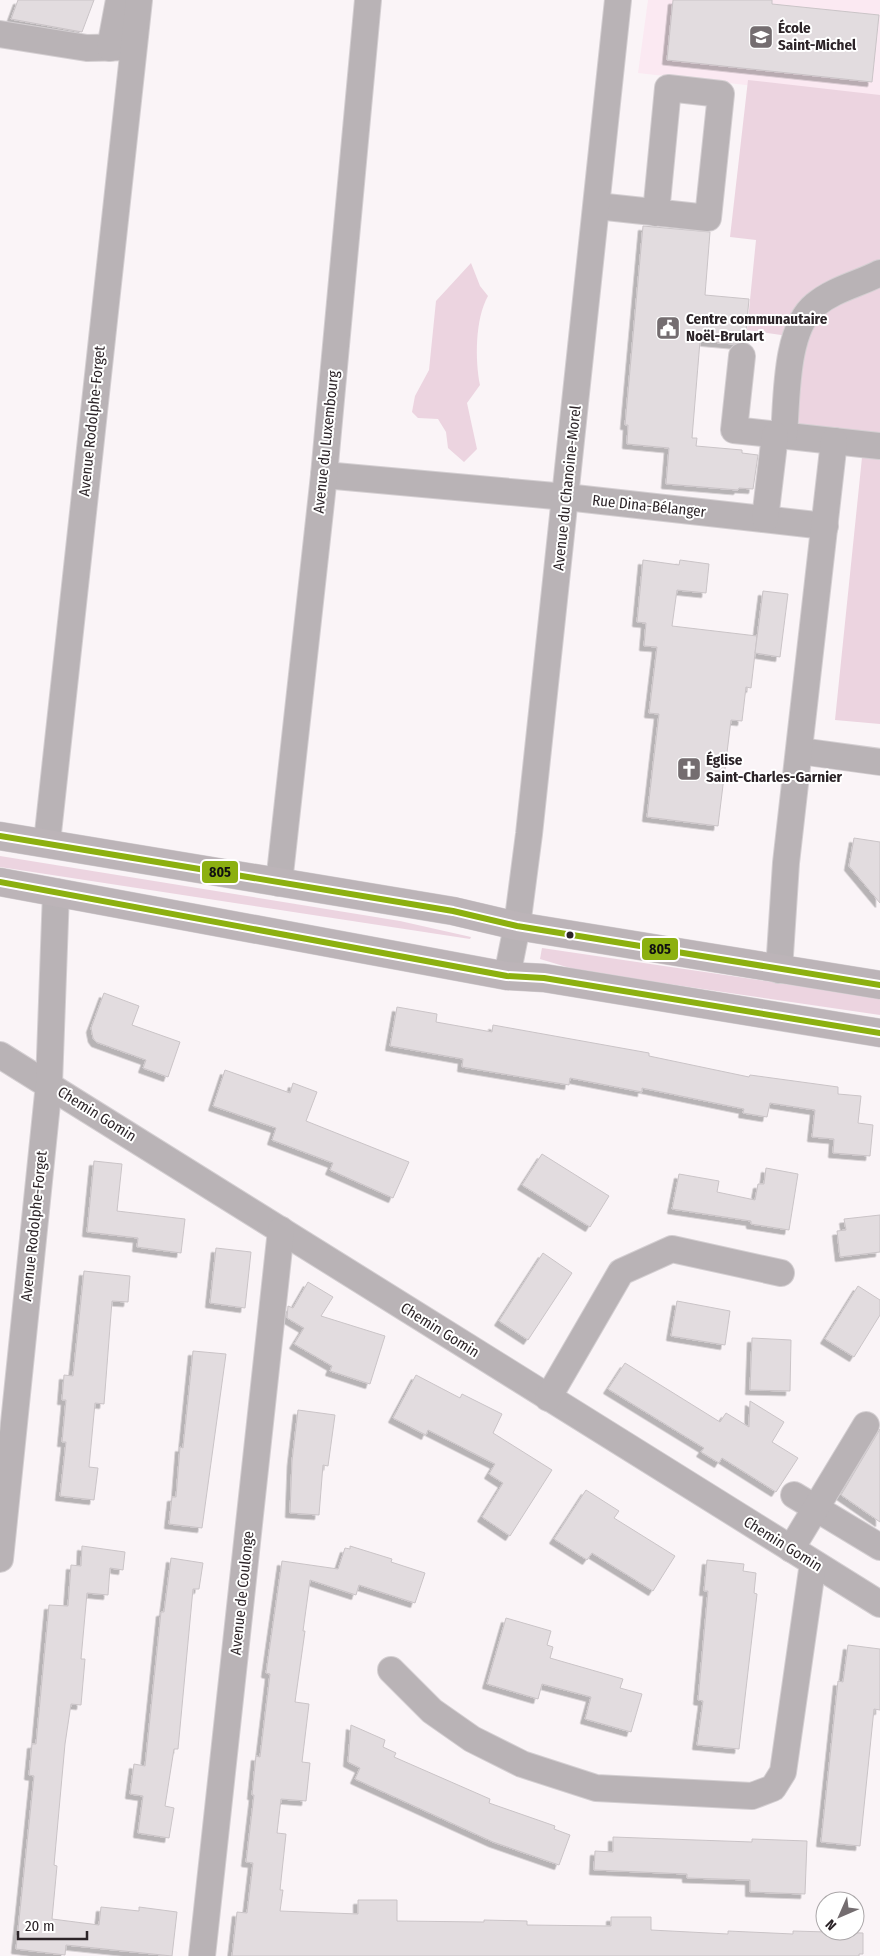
<svg xmlns="http://www.w3.org/2000/svg" width="880" height="1956" font-family="'Fira Sans Condensed',sans-serif">
  <defs>
    <filter id="shadow"><feDropShadow dx="-4.5" dy="4.5" stdDeviation="0" flood-color="#0004"/></filter>
  </defs>
  <rect width="100%" height="100%" fill="#faf4f7"/>
  <path fill="#fbe9f2" d="M648,0H880V100L638,73Z"/>
  <g fill="#ecd4e0">
    <path d="M748,80L880,95V724L835,720L864,438L796,430L802,338L747,330L756,240L730,237Z"/>
    <path d="M471,263L480,286L488,296C475,319 475,360 480,385L467,403L477,449L464,462L448,448L446,432L438,419L418,418L412,412L415,396L429,370L436,301Z"/>
    <path d="M0,856L400,921L471,937L470,939L0,867Z"/>
    <path d="M542,948L880,998V1015L580,971L540,959Z"/>
  </g>
  <g fill="#e2dcdf" stroke="#cac4c7" filter="url(#shadow)">
    <path d="M18,0H94L82,32L11,19Z"/>
    <path d="M673,0H772V4L879,15L872,82L667,60Z"/>
    <path d="M643,226L710,232L705,295L749,299L745,342L734,344L700,341L692,438H697L696,446L742,450V453L758,455L753,489L739,488L738,490L666,484L669,448L627,444L628,425H625Z"/>
    <path d="M643,560L679,565L680,560L709,564L706,593L677,590L672,626L757,636L751,688L746,687L742,721L731,720L718,826L647,817L659,714L649,713L657,647L644,646L646,623L637,622Z"/>
    <path d="M763,591L788,594L780,657L755,653Z"/>
    <path d="M854,838L880,842V903L849,866Z"/>
    <path d="M104,993L139,1006L132,1025L180,1042L168,1077L143,1068L146,1060L96,1042L93,1038L91,1028Z"/>
    <path d="M397,1007L437,1014L436,1022L492,1032L493,1025L649,1053V1056L749,1077L750,1075L838,1087V1094L861,1096L858,1123L873,1125L870,1156L833,1153L834,1139L812,1137L815,1110L770,1103L767,1117L743,1113L744,1109L642,1088V1092L570,1078L569,1085L462,1067L463,1059L390,1046Z"/>
    <path d="M225,1070L290,1093L293,1083L317,1092L306,1121L409,1162L393,1198L330,1170L333,1163L272,1140L276,1128L213,1106Z"/>
    <path d="M542,1154L609,1196L590,1227L522,1185Z"/>
    <path d="M94,1161L122,1164L117,1211L185,1219L181,1253L137,1247L138,1238L87,1232Z"/>
    <path d="M766,1168L798,1174L789,1230L751,1224V1221L672,1209L679,1174L719,1181L717,1192L755,1200L758,1184H764Z"/>
    <path d="M880,1215V1252L840,1257L837,1231L846,1230L844,1219Z"/>
    <path d="M216,1248L251,1252L245,1308L210,1303Z"/>
    <path d="M543,1253L572,1273L528,1340L499,1321Z"/>
    <path d="M84,1271L130,1276L128,1302L112,1301L104,1404L95,1403L89,1467L98,1468L94,1500L60,1496L66,1442H62L66,1400H62L64,1375L73,1376Z"/>
    <path d="M308,1282L333,1297L321,1316L385,1336L370,1384L330,1371L332,1366L294,1344L304,1328L287,1318L288,1306L293,1308Z"/>
    <path d="M858,1286L880,1300V1315L854,1357L825,1339Z"/>
    <path d="M677,1301L730,1311L725,1345L671,1336Z"/>
    <path d="M752,1338L791,1340L790,1391L750,1390Z"/>
    <path d="M193,1351L226,1354L202,1528L169,1524L172,1497H176L180,1447L183,1448Z"/>
    <path d="M625,1363L720,1422L726,1413L749,1427L750,1401L784,1422L772,1442L798,1458L776,1492L722,1458L719,1463L701,1452L704,1448L608,1389Z"/>
    <path d="M416,1375L460,1398L462,1394L502,1414L493,1433L552,1470L510,1536L482,1517L503,1483L489,1474L495,1464L428,1430L426,1435L393,1418Z"/>
    <path d="M298,1410L335,1415L328,1466L323,1465L319,1515L290,1513L292,1461Z"/>
    <path d="M880,1429V1522L841,1495Z"/>
    <path d="M586,1490L619,1511L614,1518L675,1556L653,1591L592,1553L587,1560L554,1539Z"/>
    <path d="M82,1546L125,1552L123,1570L110,1568L108,1595L87,1593L81,1659H85L81,1705L71,1704L65,1744L54,1865L57,1866L52,1919L99,1925L101,1907L139,1911V1907L177,1912L172,1956L66,1945L65,1955L16,1949L34,1776L29,1775L32,1744H36L49,1605L68,1606L71,1565L81,1566Z"/>
    <path d="M350,1546L392,1559L391,1562L425,1573L415,1603L359,1585L356,1595L310,1580L303,1631H305L295,1702L309,1704L302,1762L310,1763L306,1801L281,1799L277,1833L286,1834L280,1890H283L280,1911L358,1914V1900H397V1921L484,1922V1920L527,1921V1925L611,1926V1917H651V1930L728,1934V1931L793,1934V1931L863,1933V1954H859V1956H232L237,1912L247,1913L253,1863L246,1862L254,1795H252L256,1756L260,1757L270,1674L266,1673L282,1561L338,1569L345,1548L350,1549Z"/>
    <path d="M171,1558L203,1563L199,1589H193L178,1749H174L165,1806L174,1808L169,1838L138,1833L143,1796L130,1794L134,1764L145,1766L161,1612H164Z"/>
    <path d="M707,1560L744,1564L743,1571L756,1573L754,1593L757,1594L739,1749L697,1745L703,1701L698,1700L708,1591H704Z"/>
    <path d="M506,1618L551,1631L547,1645L553,1647L550,1658L623,1679L620,1688L642,1694L631,1732L585,1719L591,1697L542,1684L538,1699L487,1684Z"/>
    <path d="M848,1645L880,1649V1710L874,1709L860,1846L821,1842L838,1681L843,1682Z"/>
    <path d="M351,1725L385,1740L383,1747L396,1753L394,1757L490,1799L489,1803L555,1826L554,1829L570,1835L559,1865L493,1842L355,1779L360,1768L348,1762Z"/>
    <path d="M613,1837L752,1842V1839L807,1841L805,1894L750,1892V1880L687,1878V1874L594,1870L595,1851L613,1852Z"/>
  </g>
  <g fill="none" stroke-linecap="round" stroke-linejoin="round">
    <defs>
      <g id="minor">
        <path d="M0,34L87,48L133,47"/>
        <path d="M110,48L119,0"/>
        <path d="M597,206L708,218L721,94L668,88L656,213"/>
        <path d="M742,356L734,430L880,446"/>
        <path d="M784,435C787,399 785,329 815,305C834,289 859,284 880,273"/>
        <path d="M324,475L566,497L825,526"/>
        <path d="M765,519L775,435"/>
        <path d="M800,751L880,762"/>
        <path d="M47,842L139,0"/>
        <path d="M279,883L324,475L368,0"/>
        <path d="M779,970L786,863L834,441"/>
        <path d="M507,976L517,926L529,834L618,0"/>
        <path d="M0,1055L880,1604"/>
        <path d="M548,1398L621,1272L672,1249L781,1273"/>
        <path d="M794,1495L880,1547"/>
        <path d="M791,1549L866,1425"/>
        <path d="M0,1559L49,1084L56,892"/>
        <path d="M391,1670L432,1711L472,1739L522,1764L596,1788L752,1796L773,1788L783,1772L813,1563"/>
        <path d="M202,1956L281,1230"/>
      </g>
      <g id="major">
        <path d="M0,836L453,911L517,926L880,985"/>
        <path d="M0,882L507,976L544,978L880,1033"/>
      </g>
    </defs>
    <use href="#minor" stroke="#d4cfd2" stroke-width="28"/>
    <use href="#major" stroke="#d4cfd2" stroke-width="29"/>
    <use href="#minor" stroke="#b9b3b6" stroke-width="26"/>
    <use href="#major" stroke="#bcb4b8" stroke-width="28"/>
    <defs>
      <g id="bus-1">
        <path d="M0,836L453,911L517,926L880,985"/>
        <path d="M0,882L507,976L544,978L880,1033"/>
      </g>
    </defs>
    <use href="#bus-1" stroke="#fff" stroke-width="10"/>
    <use href="#bus-1" stroke="#8cb010" stroke-width="6"/>
  </g>
  <defs>
    <symbol id="school-square" viewBox="-11 -11 22 22"><rect x="-9" y="-9" width="18" height="18" rx="4" fill="#746d70" stroke="#fff"/><path d="M0-5L7-2L0 1L-7-2ZM-4 1L0 2.5L4 1V4Q0 6-4 4Z" fill="#fff"/></symbol>
    <symbol id="civic-square" viewBox="-11 -11 22 22"><rect x="-9" y="-9" width="18" height="18" rx="4" fill="#746d70" stroke="#fff"/><path d="M-.6-6.5H3V-4.5H.6V-3L4-1V1h2V6H-6V1h2V-1L-.6-3ZM-1.2 2.5V6h2.4V2.5Z" fill="#fff"/></symbol>
    <symbol id="church-square" viewBox="-11 -11 22 22"><rect x="-9" y="-9" width="18" height="18" rx="4" fill="#746d70" stroke="#fff"/><path d="M-1.2-6h2.4v3.5h3.3v2.4h-3.3V6h-2.4V-.1h-3.3v-2.4h3.3Z" fill="#fff"/></symbol>
  </defs>
  <g fill-rule="evenodd">
    <use href="#school-square" x="747" y="23" width="28" height="28"/>
    <use href="#civic-square" x="654" y="314" width="28" height="28"/>
    <use href="#church-square" x="675" y="755" width="28" height="28"/>
  </g>
  <circle fill="#2c2428" stroke="#fff" stroke-width="2" cx="570" cy="935" r="4.5"/>
  <g text-anchor="middle" stroke-width="4" stroke-linejoin="round" paint-order="stroke">
    <g font-size="15" font-weight="bold" fill="#2c2428" stroke="#fff" text-anchor="start">
      <text x="778" y="33">École<tspan x="778" dy="17">Saint-Michel</tspan></text>
      <text x="686" y="324">Centre communautaire<tspan x="686" dy="17">Noël-Brulart</tspan></text>
      <text x="706" y="765">Église<tspan x="706" dy="17">Saint-Charles-Garnier</tspan></text>
    </g>
    <g font-size="15" fill="#2c2428" stroke="#fff">
      <text transform="translate(92 421) rotate(-84)" y="5">Avenue Rodolphe-Forget</text>
      <text transform="translate(326 442) rotate(-84)" y="5">Avenue du Luxembourg</text>
      <text transform="translate(567 488) rotate(-84)" y="5">Avenue du Chanoine-Morel</text>
      <text transform="translate(649 506) rotate(6)" y="5">Rue Dina-Bélanger</text>
      <text transform="translate(97 1114) rotate(32)" y="5">Chemin Gomin</text>
      <text transform="translate(34 1226) rotate(-84)" y="5">Avenue Rodolphe-Forget</text>
      <text transform="translate(440 1330) rotate(32)" y="5">Chemin Gomin</text>
      <text transform="translate(783 1544) rotate(32)" y="5">Chemin Gomin</text>
      <text transform="translate(242 1593) rotate(-84)" y="5">Avenue de Coulonge</text>
    </g>
  </g>
  <g stroke="#fff" stroke-width="2">
    <rect x="201" y="860" width="38" height="24" rx="5" fill="#8cb010"/>
    <rect x="641" y="937" width="38" height="24" rx="5" fill="#8cb010"/>
  </g>
  <g font-size="14" text-anchor="middle" font-weight="bold" fill="#111">
    <text x="220" y="877">805</text>
    <text x="660" y="954">805</text>
  </g>
  <g transform="translate(840 1916) rotate(225)"><circle r="24" fill="#ffffff" stroke="#aba7a9"/>
  <path d="M0-4L9 19L0 12L-9 19Z" fill="#746d70"/>
  <text y="-8" font-size="14" font-weight="bold" text-anchor="middle" fill="#2c2428">N</text>
  </g>
  <path d="M18 1931v8h69v-8" fill="none" stroke="#2c2428" stroke-width="2.5"/>
  <text x="25" y="1931" font-size="15" fill="#2c2428" stroke="#ffffff" stroke-width="4" paint-order="stroke">20 m</text>
</svg>
